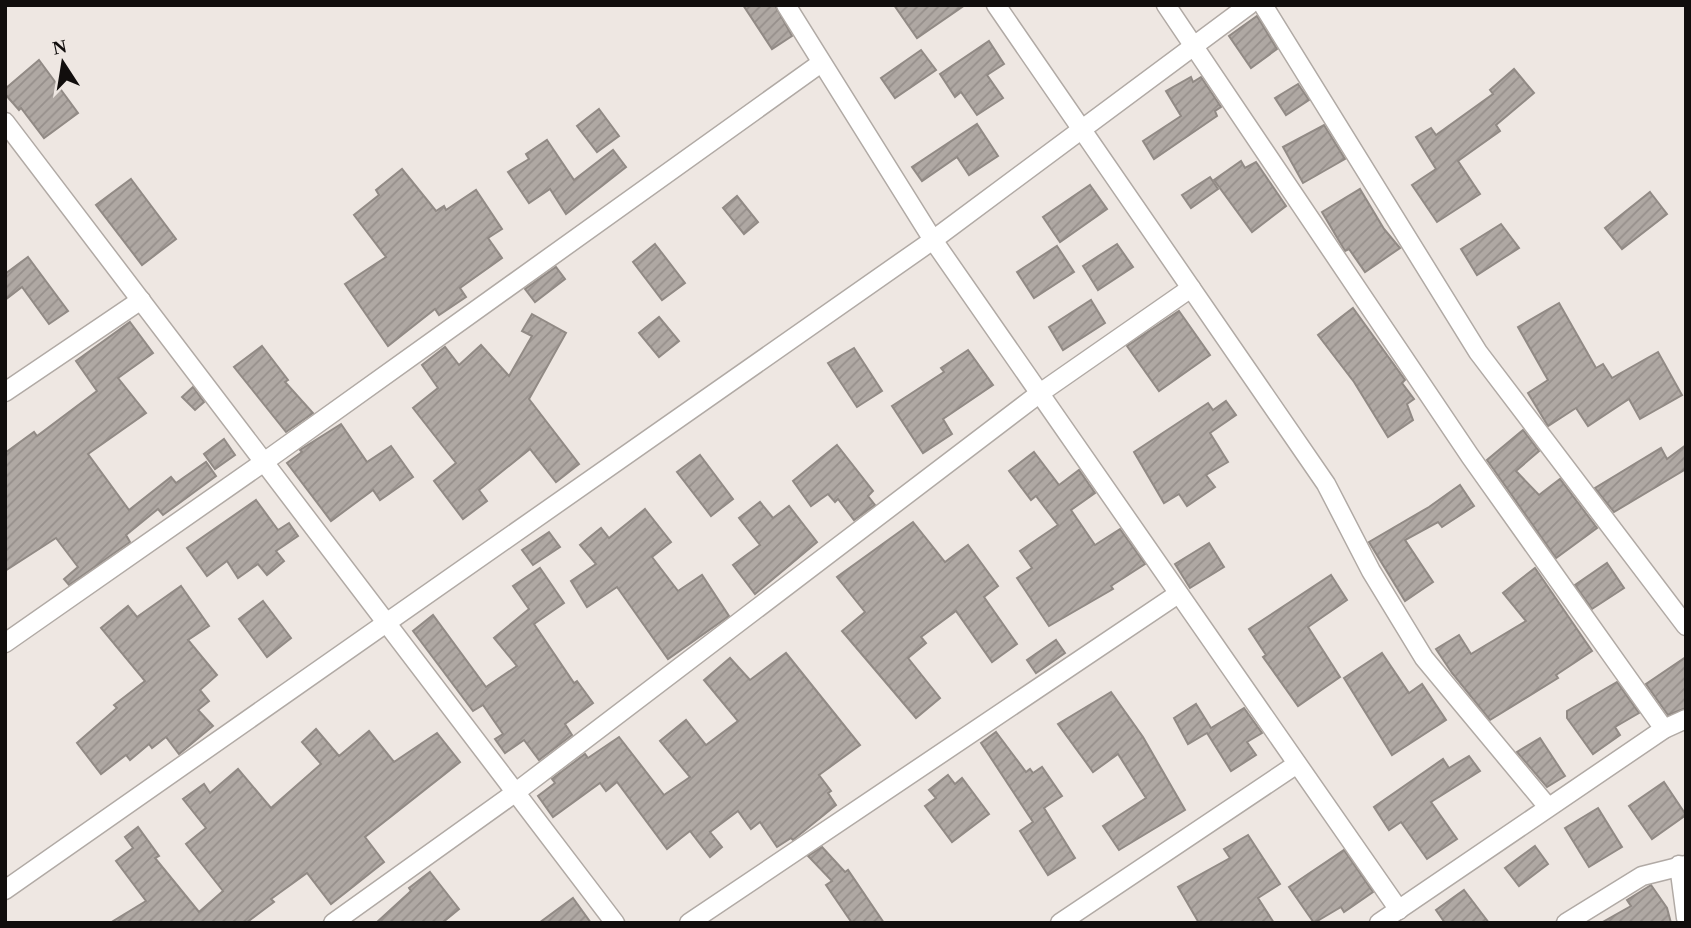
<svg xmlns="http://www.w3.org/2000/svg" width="1691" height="928" font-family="'Times New Roman',serif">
  <defs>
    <pattern id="building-hatch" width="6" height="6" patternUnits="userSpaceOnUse" patternTransform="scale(1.75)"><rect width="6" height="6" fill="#afa8a3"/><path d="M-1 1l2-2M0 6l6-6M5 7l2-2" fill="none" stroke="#968f8b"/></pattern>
  </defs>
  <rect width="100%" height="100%" fill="#eee7e2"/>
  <g fill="url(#building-hatch)" stroke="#918a85" stroke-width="2">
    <path d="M743,5H775L792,36L772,49Z"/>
    <path d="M894,5H965L917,38Z"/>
    <path d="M1257,16L1277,49L1251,68L1229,36Z"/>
    <path d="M989,41L1004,64L987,75L1003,98L977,115L961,92L955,97L940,74Z"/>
    <path d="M921,50L936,70L895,98L881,78Z"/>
    <path d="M39,60L78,113L44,138L21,108L19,110L5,94V89Z"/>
    <path d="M1514,69L1534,93L1496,125L1500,131L1458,161L1480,194L1437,222L1412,185L1436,169L1416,137L1431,128L1436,135L1493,94L1490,90Z"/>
    <path d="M1191,77L1193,82L1201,77L1221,107L1215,111L1217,116L1154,159L1143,141L1181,116L1166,91Z"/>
    <path d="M1298,84L1309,100L1286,115L1275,98Z"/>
    <path d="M599,109L619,136L597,152L577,126Z"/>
    <path d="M977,124L998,156L969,175L957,157L922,181L912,167Z"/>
    <path d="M1324,125L1345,159L1303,183L1283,147Z"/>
    <path d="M547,140L574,180L613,150L626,167L566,214L550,189L529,203L508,172L529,159L526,154Z"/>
    <path d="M1241,161L1245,168L1256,162L1286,206L1252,232L1214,180Z"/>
    <path d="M402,169L436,211L444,206L446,210L476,190L502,229L488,238L502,258L460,288L466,297L439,315L435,309L388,346L345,284L386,257L354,215L379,195L376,190Z"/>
    <path d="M1210,177L1218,189L1191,208L1182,195Z"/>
    <path d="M131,179L176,239L142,265L96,205Z"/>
    <path d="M1090,185L1107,209L1060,242L1043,217Z"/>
    <path d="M1360,189L1384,229L1400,248L1365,272L1349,249L1345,251L1322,212Z"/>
    <path d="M1650,192L1667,214L1622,249L1605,228Z"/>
    <path d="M737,196L758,222L744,234L723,208Z"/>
    <path d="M1501,224L1519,248L1477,275L1461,249Z"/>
    <path d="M655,244L685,283L662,300L633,262Z"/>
    <path d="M1117,244L1133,267L1098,290L1083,266Z"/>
    <path d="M1057,246L1074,272L1034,298L1017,272Z"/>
    <path d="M28,257L68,311L49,324L22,287L5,300V274Z"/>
    <path d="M556,267L565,279L535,302L525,289Z"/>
    <path d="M1091,300L1105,323L1063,350L1049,327Z"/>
    <path d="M1559,303L1596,368L1603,364L1612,378L1658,352L1682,395L1640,419L1629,399L1588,426L1576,408L1548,426L1528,393L1548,380L1518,327Z"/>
    <path d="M1353,308L1405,380L1402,383L1414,399L1407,404L1413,420L1388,437L1354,382L1318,335Z"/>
    <path d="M1179,311L1210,355L1159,391L1127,346Z"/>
    <path d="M532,314L566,333L529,399L579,464L556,482L530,449L479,490L487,501L463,519L434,481L456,463L413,408L438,388L422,365L445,347L459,365L481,345L509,376L532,336L522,331Z"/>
    <path d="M659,317L679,341L659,357L639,333Z"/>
    <path d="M130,322L153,353L118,378L146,413L88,454L129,510L171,477L176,483L206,462L216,476L163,515L158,509L126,535L130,542L69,585L64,579L78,567L56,538L5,571V453L34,432L37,436L97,391L76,361Z"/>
    <path d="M262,346L288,380L285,382L313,413L286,432L234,367Z"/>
    <path d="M854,348L882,391L857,407L828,363Z"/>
    <path d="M968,350L993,385L943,419L952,434L923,453L892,406L944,372L941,368Z"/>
    <path d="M193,387L204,402L195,410L182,397Z"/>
    <path d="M1226,401L1236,415L1210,433L1228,462L1206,475L1215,487L1187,506L1179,494L1164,503L1134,452L1208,403L1213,410Z"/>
    <path d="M341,424L367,462L391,446L413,477L380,500L373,490L331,521L287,463L302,452L300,450Z"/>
    <path d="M1523,430L1539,451L1516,471L1539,495L1560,479L1597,528L1556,558L1487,460Z"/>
    <path d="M224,439L235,455L215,469L204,454Z"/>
    <path d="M837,445L873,491L868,496L875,505L854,520L838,499L835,502L828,494L811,506L793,481Z"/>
    <path d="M1686,445V469L1614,512L1595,488L1661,448L1667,459Z"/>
    <path d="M1034,452L1059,485L1079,470L1095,493L1071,510L1095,545L1120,529L1145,564L1111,586L1113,589L1049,626L1017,578L1032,568L1020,551L1058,525L1036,496L1031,500L1009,471Z"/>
    <path d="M700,455L733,499L711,516L677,472Z"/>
    <path d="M1460,485L1474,506L1442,527L1438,522L1405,540L1433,582L1405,601L1369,542L1429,507Z"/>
    <path d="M256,500L278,530L289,523L298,536L276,551L284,561L267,575L258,564L238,578L227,561L207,576L187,548Z"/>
    <path d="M760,502L773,518L789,506L817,542L755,594L733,565L760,545L739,518Z"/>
    <path d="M645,509L671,542L652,557L678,591L702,575L729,616L668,659L617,587L587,607L571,581L596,564L580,545L601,528L609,538Z"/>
    <path d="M913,522L945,562L968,545L998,586L984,597L1017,644L992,662L956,611L921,637L926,643L908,658L940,698L916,718L842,631L865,612L837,577Z"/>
    <path d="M549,532L560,547L533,565L522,550Z"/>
    <path d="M1209,543L1224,567L1190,588L1175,564Z"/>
    <path d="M1607,563L1624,588L1592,609L1575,585Z"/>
    <path d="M540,568L564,603L534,624L574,683L577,681L593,703L565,724L572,735L539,760L524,740L505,753L495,739L503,734L483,705L473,711L413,631L433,615L486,687L517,666L494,638L529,609L513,586Z"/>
    <path d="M1535,568L1592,651L1556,675L1558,678L1490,720L1452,673L1436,649L1459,635L1471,654L1526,621L1503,593Z"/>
    <path d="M1331,575L1347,600L1308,627L1340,677L1298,706L1263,657L1266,655L1249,629Z"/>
    <path d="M181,586L209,626L188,640L217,675L200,690L209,701L198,710L213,726L179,754L166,737L152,748L149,744L130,760L126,755L101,774L77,743L117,708L114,705L145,681L101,628L128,606L137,617Z"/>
    <path d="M263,601L291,638L267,657L239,619Z"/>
    <path d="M1056,640L1065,653L1036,673L1027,660Z"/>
    <path d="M786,653L860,745L819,775L831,791L828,793L836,805L793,840L791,838L777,847L760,822L751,829L738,811L710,832L722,847L710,857L690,831L667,849L617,782L606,791L600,783L553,817L538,796L555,783L552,779L585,754L588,758L619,737L664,795L690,777L660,741L686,720L706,745L738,721L704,680L730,658L750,680Z"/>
    <path d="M1382,653L1409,693L1422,684L1446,720L1392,755L1344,678Z"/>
    <path d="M1686,657V708L1668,715L1646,684Z"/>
    <path d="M1617,682L1639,713L1615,727L1620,735L1593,754L1567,718V711Z"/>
    <path d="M1111,692L1143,737L1185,810L1119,850L1103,826L1146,798L1118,754L1093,772L1058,724Z"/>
    <path d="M1196,704L1211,728L1244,708L1262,733L1247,742L1256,755L1231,771L1207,733L1188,744L1174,718Z"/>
    <path d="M316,729L339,756L369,731L394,762L437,733L460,762L365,837L384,862L331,904L307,873L271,899L274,902L246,923H110L146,901L116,861L133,848L125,837L138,827L159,856L155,858L199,912L223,891L186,844L206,828L183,799L204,784L210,793L238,769L271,808L321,764L302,742Z"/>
    <path d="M996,732L1026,772L1030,769L1033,773L1042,767L1062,796L1044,808L1075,858L1048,875L1020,831L1033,822L981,743Z"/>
    <path d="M1540,738L1565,776L1547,787L1517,752Z"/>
    <path d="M1469,756L1480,771L1431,802L1457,839L1427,859L1401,822L1389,830L1374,807L1443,759L1449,768Z"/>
    <path d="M948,775L955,784L962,778L989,814L952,842L925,806L936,798L929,790Z"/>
    <path d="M1664,782L1686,815L1652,839L1629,806Z"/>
    <path d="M1598,808L1622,847L1589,867L1565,828Z"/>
    <path d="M1248,835L1280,884L1258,898L1274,923H1199L1178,887L1230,858L1224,849Z"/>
    <path d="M1535,846L1548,864L1519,886L1505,868Z"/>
    <path d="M822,847L845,872L848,870L884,923H852L826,885L832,881L808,856Z"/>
    <path d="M1344,850L1373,892L1344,912L1341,907L1314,923L1289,887Z"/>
    <path d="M430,872L459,909L442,923H376L411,891L409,888Z"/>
    <path d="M1651,885L1667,908L1671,923H1601L1631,906L1627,900Z"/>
    <path d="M1464,890L1489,923H1445L1436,910Z"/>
    <path d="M573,898L591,923H539Z"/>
  </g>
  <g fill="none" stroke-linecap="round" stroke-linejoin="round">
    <defs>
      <g id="street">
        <path d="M786,5L933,240L1399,910"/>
        <path d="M996,5L1326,484L1371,571L1424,658L1548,807"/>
        <path d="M1166,5L1470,456L1664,729"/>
        <path d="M1263,5L1478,352L1686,626"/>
        <path d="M5,122L615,923"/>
        <path d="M5,392L141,300"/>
        <path d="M5,643L264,462L821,63"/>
        <path d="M1679,865L1686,918"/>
        <path d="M5,890L933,240L1249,5"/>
        <path d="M333,923L516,792L1040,393L1191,288"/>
        <path d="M689,923L1178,594"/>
        <path d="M1060,923L1297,764"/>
        <path d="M1379,923L1664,729L1686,719"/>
        <path d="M1566,923L1642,876L1686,865"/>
      </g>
    </defs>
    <use href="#street" stroke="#b1aaa5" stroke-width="21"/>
    <use href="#street" stroke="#fff" stroke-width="18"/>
  </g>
  <rect width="1691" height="928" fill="none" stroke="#110e0d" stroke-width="14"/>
  <g transform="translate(63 63) rotate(348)" stroke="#eee7e2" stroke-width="5" paint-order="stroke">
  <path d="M0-5L12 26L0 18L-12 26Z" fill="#110e0d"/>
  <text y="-10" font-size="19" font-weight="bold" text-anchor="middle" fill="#110e0d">N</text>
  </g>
</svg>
